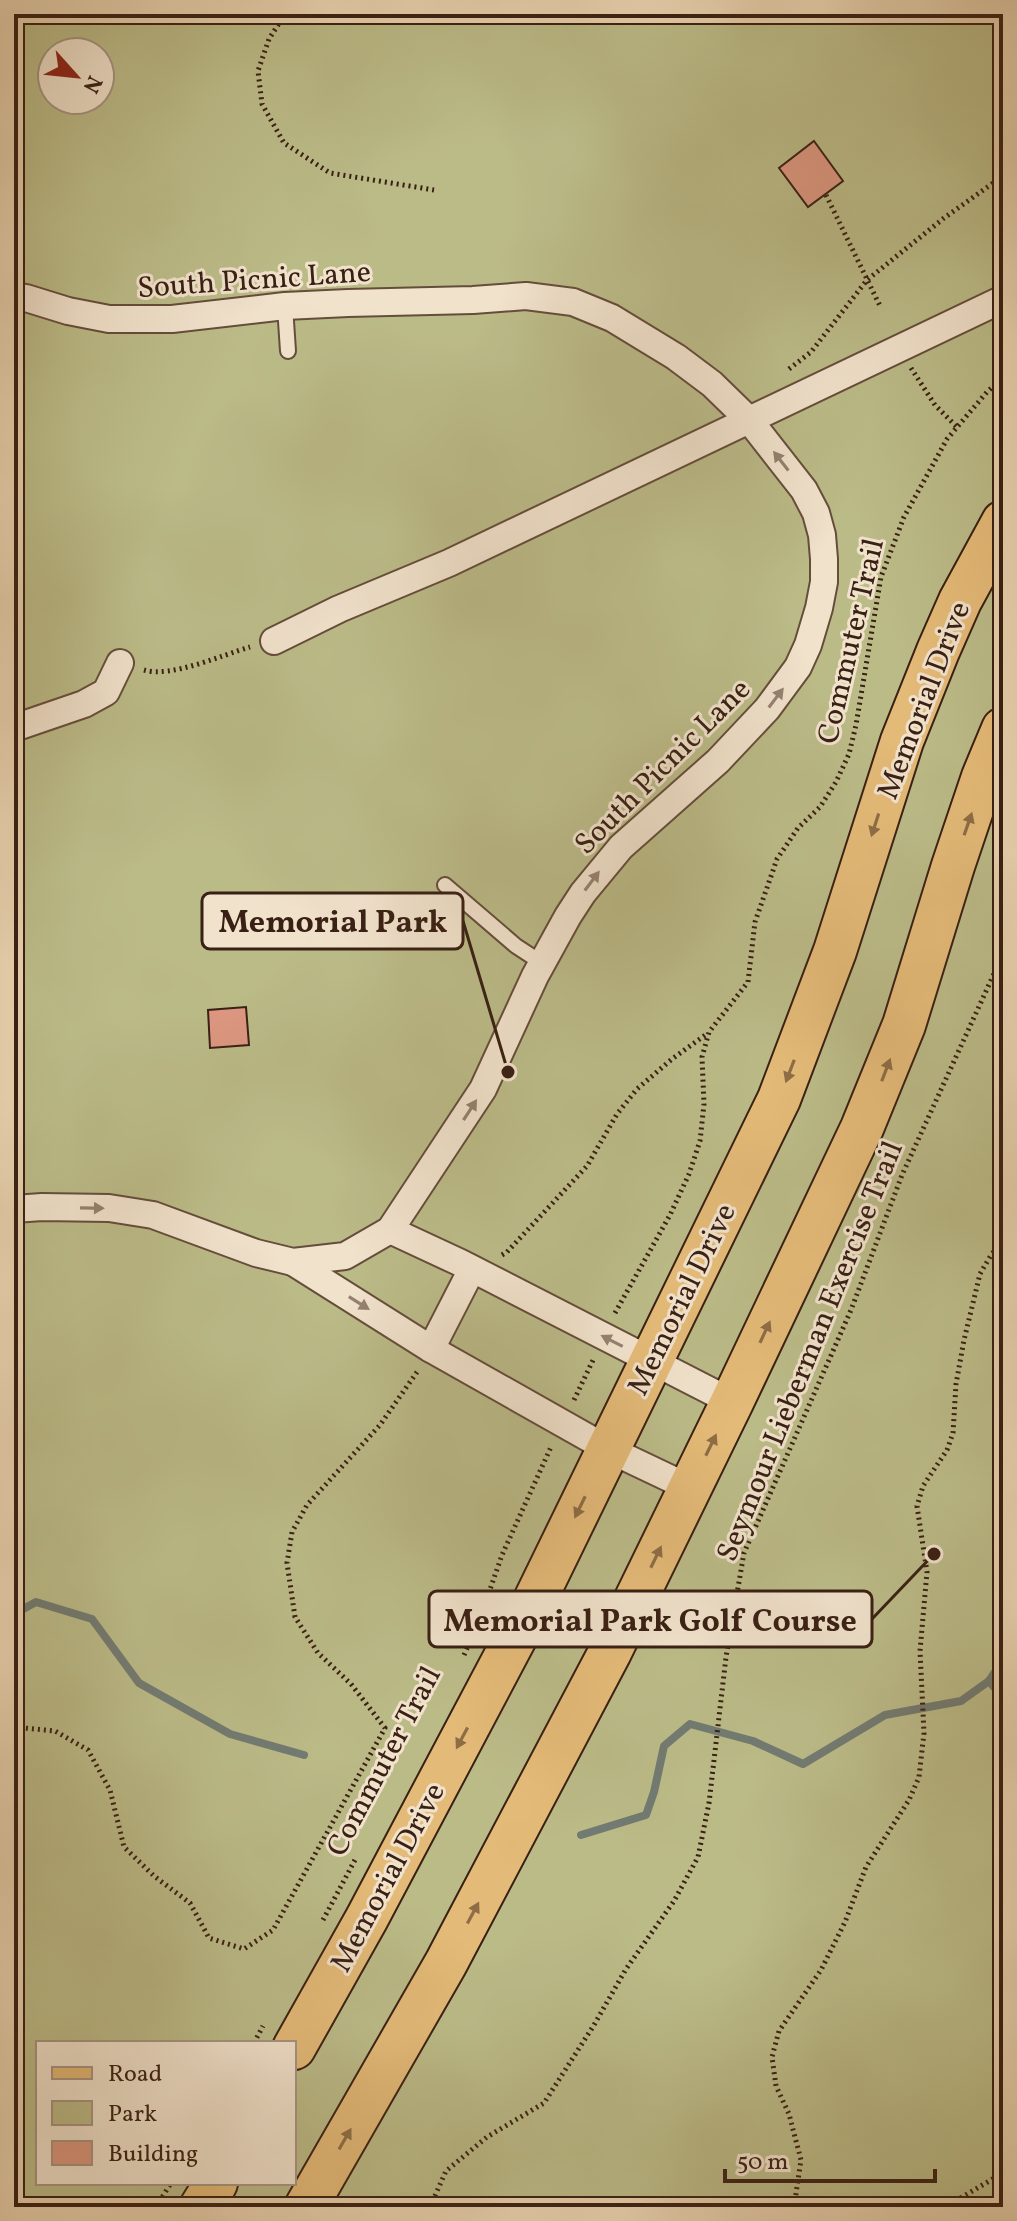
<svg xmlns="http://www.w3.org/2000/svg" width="1017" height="2221" font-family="Vollkorn,serif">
  <rect width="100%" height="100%" fill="#e9d3b0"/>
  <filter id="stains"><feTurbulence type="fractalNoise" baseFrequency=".0025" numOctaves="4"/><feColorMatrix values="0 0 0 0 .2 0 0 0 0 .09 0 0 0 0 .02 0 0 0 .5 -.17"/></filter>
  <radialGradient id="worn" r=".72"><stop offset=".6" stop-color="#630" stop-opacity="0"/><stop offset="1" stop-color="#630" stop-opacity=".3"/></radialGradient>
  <path fill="#bb8" stroke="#7a6e4e" stroke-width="2" fill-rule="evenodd" d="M14,14H1003V2207H14ZM52,52H100V100H52ZM38,2043H294V2183H38Z"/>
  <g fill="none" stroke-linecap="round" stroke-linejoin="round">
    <g stroke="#727b72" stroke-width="8">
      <path d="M14,1614L36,1602L92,1619L139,1683L230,1734L304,1755"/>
      <path d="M989,1681L1003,1660"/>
      <path d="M581,1835L646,1815L654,1792L664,1746L690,1724L753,1741L803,1764L885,1715L961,1701L989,1681L1003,1698"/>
    </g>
  </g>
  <g fill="#dd9781" stroke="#392014" stroke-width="2">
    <path d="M814,141L843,181L808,207L779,168Z"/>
    <path d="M246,1007L249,1045L210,1048L208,1010Z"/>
  </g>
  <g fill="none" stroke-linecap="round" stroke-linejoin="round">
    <defs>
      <g id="lane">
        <path d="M285,306L288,351"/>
        <path d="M445,885L516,946L542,963"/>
      </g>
      <g id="street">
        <path d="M14,296L26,298L68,311L109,319H172L285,306L348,303L473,300L526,296L573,302L612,318L676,357L712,384L750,421L804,490L816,513L822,535L824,559V582L819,608L808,645L798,667L767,709L718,761L621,847L583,893L568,916L535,976L483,1089L390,1230L345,1256L293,1262L256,1253L153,1215L109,1208L42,1207L14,1209"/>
        <path d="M274,641L339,609L449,563L1003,299"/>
        <path d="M14,728L84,704L106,692L120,663"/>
        <path d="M390,1230L461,1263L732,1402"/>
        <path d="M293,1262L431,1349L608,1449L690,1488"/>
        <path d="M431,1349L472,1269"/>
      </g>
      <g id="primary">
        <path d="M294,2048L367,1918L532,1606L779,1099L835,951L902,741L938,651L960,601L1003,522"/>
        <path d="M201,2207L216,2183"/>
        <path d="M306,2207L446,1963L610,1652L732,1402L862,1128L904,1025L953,866L983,777L1003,729"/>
      </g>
    </defs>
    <use href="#lane" stroke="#654d3b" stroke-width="18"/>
    <use href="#street" stroke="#654d3b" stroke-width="30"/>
    <use href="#primary" stroke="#392014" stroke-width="46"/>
    <g stroke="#392014" stroke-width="5" stroke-dasharray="2 4" stroke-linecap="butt">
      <path d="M285,14L269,39L258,71L262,104L284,143L330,173L434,190"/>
      <path d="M826,195L880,306"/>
      <path d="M911,368L935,405L957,427"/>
      <path d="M789,369L811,352L867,280L944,218L1003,176"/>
      <path d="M144,670C171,678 222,655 250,647"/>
      <path d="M502,1255L507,1252L587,1166L617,1114L637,1089L672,1059L708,1033"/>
      <path d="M615,1313L670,1215L689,1174L700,1141L704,1104L702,1057L709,1032L748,982L755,922L777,859L798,828L820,807L836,782L849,754L856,725L881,577L904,517L947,439L987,392L1003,377"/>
      <path d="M574,1400L594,1358"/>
      <path d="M464,1655L479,1621L502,1555L551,1447"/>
      <path d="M14,1727L55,1731L88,1750L110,1790L124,1847L154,1876L190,1903L209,1938L244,1949L273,1930L385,1728L351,1684L318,1653L295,1617L287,1563L292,1532L307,1505L380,1425L417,1372"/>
      <path d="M323,1920L356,1858"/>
      <path d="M254,2043L263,2026"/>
      <path d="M156,2207L171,2183"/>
      <path d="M430,2207L446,2171L487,2137L544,2103L594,2025L626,1969L674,1901L698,1857L709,1803L726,1657L744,1553L851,1310L902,1175L1003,954"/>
      <path d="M794,2207L801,2160L789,2114L776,2086L772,2057L779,2031L821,1970L845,1922L866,1867L909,1800L919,1777L924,1733L920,1651L927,1572L917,1506L923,1486L947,1450L953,1433L956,1384L964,1340L980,1274L991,1255L1003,1241"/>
      <path d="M945,2207L1003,2173"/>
    </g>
    <use href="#lane" stroke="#f1e2cc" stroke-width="14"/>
    <use href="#street" stroke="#f1e2cc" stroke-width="26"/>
    <use href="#primary" stroke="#e4ba78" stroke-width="42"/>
  </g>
  <defs><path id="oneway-solid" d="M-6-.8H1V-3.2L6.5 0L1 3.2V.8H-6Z" transform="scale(2)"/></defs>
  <g fill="#958170">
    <use href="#oneway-solid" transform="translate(781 461) rotate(-128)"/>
    <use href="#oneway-solid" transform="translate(776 698) rotate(-53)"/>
    <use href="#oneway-solid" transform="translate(592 881) rotate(-53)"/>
    <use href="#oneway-solid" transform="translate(470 1110) rotate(-57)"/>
    <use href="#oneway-solid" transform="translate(92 1208) rotate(1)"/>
    <use href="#oneway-solid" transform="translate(359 1303) rotate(32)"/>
    <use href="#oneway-solid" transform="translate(612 1341) rotate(-153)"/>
  </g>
  <g fill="#8e6d46">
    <use href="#oneway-solid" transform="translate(968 824) rotate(-71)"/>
    <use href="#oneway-solid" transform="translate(875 825) rotate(108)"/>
    <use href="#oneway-solid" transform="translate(886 1070) rotate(-69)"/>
    <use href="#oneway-solid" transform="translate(790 1071) rotate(111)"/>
    <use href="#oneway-solid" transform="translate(765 1332) rotate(-65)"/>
    <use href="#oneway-solid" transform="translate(711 1445) rotate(-64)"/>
    <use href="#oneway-solid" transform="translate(580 1507) rotate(116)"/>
    <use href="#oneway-solid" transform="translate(656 1557) rotate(-64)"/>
    <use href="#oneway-solid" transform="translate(462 1738) rotate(118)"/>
    <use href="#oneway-solid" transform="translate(473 1913) rotate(-62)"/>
    <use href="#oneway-solid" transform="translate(345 2139) rotate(-60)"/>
  </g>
  <g text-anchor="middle" stroke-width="6" stroke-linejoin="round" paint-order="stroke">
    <g font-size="30" fill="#392014" stroke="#f1e2cc">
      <text transform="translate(254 279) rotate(-4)" y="10">South Picnic Lane</text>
      <text transform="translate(850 641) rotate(-77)" y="10">Commuter Trail</text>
      <text transform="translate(923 700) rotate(-69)" y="10">Memorial Drive</text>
      <text transform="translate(662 766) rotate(-45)" y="10">South Picnic Lane</text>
      <text transform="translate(681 1299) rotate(-64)" y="10">Memorial Drive</text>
      <text transform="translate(809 1351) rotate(-68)" y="10">Seymour Lieberman Exercise Trail</text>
      <text transform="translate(383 1761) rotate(-62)" y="10">Commuter Trail</text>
      <text transform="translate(387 1877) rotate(-62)" y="10">Memorial Drive</text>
    </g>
  </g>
  <path fill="none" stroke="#392014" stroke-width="3" d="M508 1072L463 921M934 1554L872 1619"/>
  <g fill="#392014" stroke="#f1e2cc" stroke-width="3">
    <circle cx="508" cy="1072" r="8"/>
    <circle cx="934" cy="1554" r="8"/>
  </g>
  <g fill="#f1e2cc" stroke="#392014" stroke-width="3">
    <rect x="202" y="893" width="261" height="56" rx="8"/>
    <rect x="429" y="1591" width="443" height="56" rx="8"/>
  </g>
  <g font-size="32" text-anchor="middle" font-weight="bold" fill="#392014">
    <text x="333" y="932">Memorial Park</text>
    <text x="650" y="1631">Memorial Park Golf Course</text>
  </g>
  <rect width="1017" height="2221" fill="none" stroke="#e9d3b0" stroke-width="48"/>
  <rect x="16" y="16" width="985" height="2189" fill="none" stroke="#392014" stroke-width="4"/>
  <rect x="24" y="24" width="969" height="2173" fill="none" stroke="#392014" stroke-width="2"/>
  <rect x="36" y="2041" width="260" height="144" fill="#f1e2cc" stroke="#a79482" stroke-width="2"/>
  <rect x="52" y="2067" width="40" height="12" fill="#e4ba78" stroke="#a79482" stroke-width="2"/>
  <text x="108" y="2081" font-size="24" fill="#392014">Road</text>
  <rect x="52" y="2101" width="40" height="24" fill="#bbbb88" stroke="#a79482" stroke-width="2"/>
  <text x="108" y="2121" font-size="24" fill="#392014">Park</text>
  <rect x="52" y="2141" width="40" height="24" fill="#dd9781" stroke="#a79482" stroke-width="2"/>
  <text x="108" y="2161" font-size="24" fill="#392014">Building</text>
  <g transform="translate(76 76) rotate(117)"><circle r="38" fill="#f1e2cc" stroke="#a79482" stroke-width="2"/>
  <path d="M0-6L14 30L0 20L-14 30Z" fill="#8f2418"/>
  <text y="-12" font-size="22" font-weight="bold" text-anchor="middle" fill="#392014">N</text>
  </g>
  <path d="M725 2169v12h210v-12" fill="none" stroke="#392014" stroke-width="4"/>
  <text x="737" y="2169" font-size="24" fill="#392014" stroke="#f1e2cc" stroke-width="6" paint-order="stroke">50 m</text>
  <rect width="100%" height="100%" filter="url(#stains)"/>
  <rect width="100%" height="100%" fill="url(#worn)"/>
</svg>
